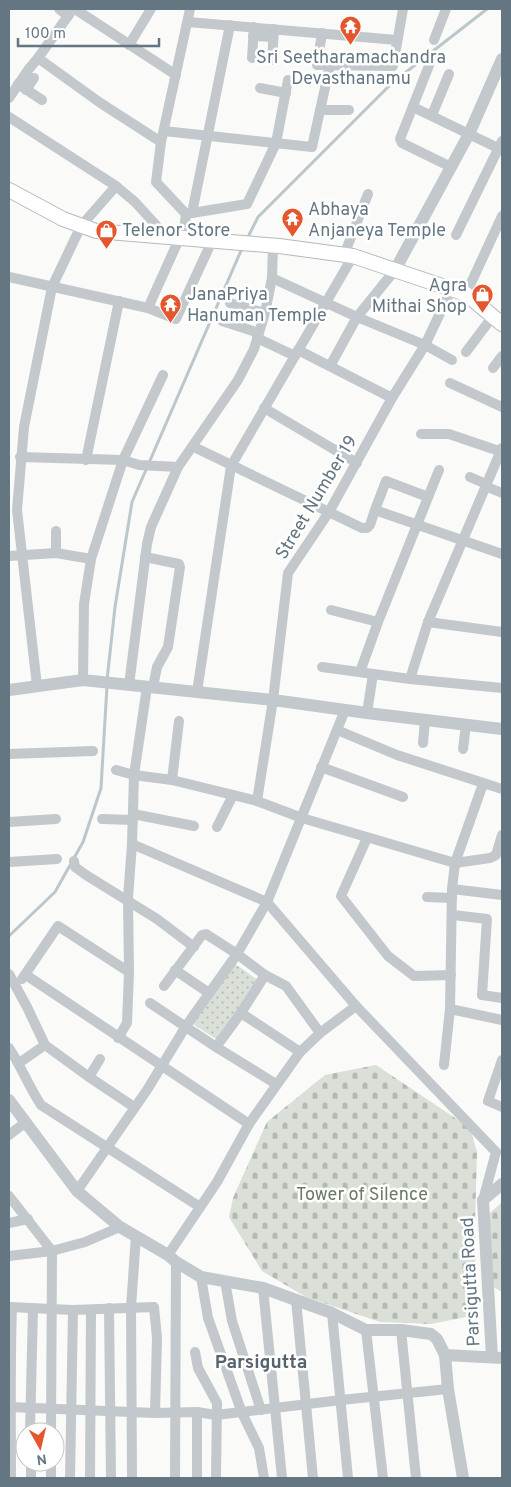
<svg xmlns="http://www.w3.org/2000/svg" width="511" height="1487" font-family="Overpass,sans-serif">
  <defs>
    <pattern id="cemetery-stones" width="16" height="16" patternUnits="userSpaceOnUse" patternTransform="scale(1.25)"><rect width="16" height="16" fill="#dadfd7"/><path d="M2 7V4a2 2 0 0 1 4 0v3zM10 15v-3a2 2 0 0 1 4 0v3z" fill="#b4b9b4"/></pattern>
    <pattern id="park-dots" width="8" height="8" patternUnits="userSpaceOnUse" patternTransform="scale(1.25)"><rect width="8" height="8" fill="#dadfd7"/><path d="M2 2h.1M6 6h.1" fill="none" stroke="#b4b9b4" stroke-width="1.8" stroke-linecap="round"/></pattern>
  </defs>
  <rect width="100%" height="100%" fill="#fafaf8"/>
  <g fill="url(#cemetery-stones)">
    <path d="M376,1065L470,1128L477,1152L475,1223L476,1315L431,1324L380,1322L306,1297L262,1271L229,1217L233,1198L267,1122L325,1075Z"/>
    <path d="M502,1202V1292L493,1287L486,1217Z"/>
  </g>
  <path fill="url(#park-dots)" d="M234,963L262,983L219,1041L190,1022Z"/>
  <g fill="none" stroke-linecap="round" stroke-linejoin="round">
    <g stroke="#bbc7cb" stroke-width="3">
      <path d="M247,239L258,217L392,83L487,9"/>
      <path d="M107,680L115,607L132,502L243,246"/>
      <path d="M9,936L55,892L83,842L101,788L107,686"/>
    </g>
    <defs>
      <path id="secondary" d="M9,190L63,219L96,231L279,246L353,256L466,294L502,324"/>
    </defs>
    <use href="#secondary" stroke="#b3babf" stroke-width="16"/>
    <g stroke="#c3c8cc" stroke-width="10">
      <path d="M59,9L67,15"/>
      <path d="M75,9L176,75"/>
      <path d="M188,22L397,40"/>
      <path d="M322,33L317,65L393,66L403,9"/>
      <path d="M253,36L273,37"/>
      <path d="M434,40L446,9"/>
      <path d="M129,45L151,9"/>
      <path d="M38,58L99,102L161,142"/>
      <path d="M252,58L254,27"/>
      <path d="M272,60L274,29"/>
      <path d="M430,63L400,139L402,143L451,167"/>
      <path d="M18,84L42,100"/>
      <path d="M260,88L286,93"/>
      <path d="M26,90L34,78"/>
      <path d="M9,98L28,70L38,58L73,9"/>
      <path d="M413,107L502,150"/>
      <path d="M320,110H349"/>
      <path d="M432,115L449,74"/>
      <path d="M9,117L116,186L135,202L165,235"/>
      <path d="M164,131L312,147L330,65"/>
      <path d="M192,213L230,25"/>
      <path d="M186,214L247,204L276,143L288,80"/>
      <path d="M456,235L502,141"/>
      <path d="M183,238L186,214L156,182L161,142L190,9"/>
      <path d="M344,255L368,194"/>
      <path d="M9,277L148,308L176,319L212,241"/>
      <path d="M272,278L357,317L425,345L452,360"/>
      <path d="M466,294L502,216"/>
      <path d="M230,303L265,313"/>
      <path d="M148,308L180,237"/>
      <path d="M222,321L259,333"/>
      <path d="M257,338L295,356"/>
      <path d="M298,350L392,398"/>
      <path d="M466,352L493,316"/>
      <path d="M330,366L357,317L395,270"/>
      <path d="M493,368L502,356"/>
      <path d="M450,383L502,407"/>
      <path d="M264,408L357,463"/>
      <path d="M421,434H449L502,452"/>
      <path d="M194,447L362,528H367L370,525L375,510"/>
      <path d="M20,457L123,460L139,465L178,467"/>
      <path d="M86,460L119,301"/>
      <path d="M470,477L486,484"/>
      <path d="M485,486L502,493"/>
      <path d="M428,497L386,481L375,510L502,554"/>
      <path d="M56,553V531"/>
      <path d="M9,556L56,553L91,559"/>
      <path d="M145,557L179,564L180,567L168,647L157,667L153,687"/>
      <path d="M331,610L378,622"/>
      <path d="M428,622L502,632"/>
      <path d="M322,667L410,679L502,688"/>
      <path d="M360,672L378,622L439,470"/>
      <path d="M410,679L428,622L502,448"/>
      <path d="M83,680L84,604L91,559L123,460L163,375"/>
      <path d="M129,685L147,544L151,527L178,467L238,380L254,349L265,313L272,278L273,245"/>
      <path d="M37,686L17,510L24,427L52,287L81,226L116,186"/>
      <path d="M197,692L231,466L353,256"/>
      <path d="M367,713L373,674"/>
      <path d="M337,730L397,755L502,789"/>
      <path d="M423,743L425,720"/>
      <path d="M463,749L466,725"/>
      <path d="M9,754L93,751"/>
      <path d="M321,767L403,797"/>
      <path d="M116,770L134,775L172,780L257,801L302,818L455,863L490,858L496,855L502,835"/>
      <path d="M172,780L179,721"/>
      <path d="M257,801L273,700L288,573L329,512L392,398L425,345L452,288"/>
      <path d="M133,814L194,826"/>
      <path d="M102,819L133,820"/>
      <path d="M9,822L56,819"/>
      <path d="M217,827L233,795"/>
      <path d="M367,838L341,896L388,956L414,976L451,975"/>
      <path d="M132,844L267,902L356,1006L496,1152L483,1200"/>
      <path d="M74,861L75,867L86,875L157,919L194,947"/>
      <path d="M9,862L57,859"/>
      <path d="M452,889L502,895"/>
      <path d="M427,897L452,898"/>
      <path d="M453,915L487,919L482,995L502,998"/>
      <path d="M175,970L209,993"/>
      <path d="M9,974L27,1007L45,1045L89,1077L134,1107"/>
      <path d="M26,975L249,1124"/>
      <path d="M22,979L58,926L129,972"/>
      <path d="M164,986L202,935L206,934L237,954L265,975L286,986L320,1033"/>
      <path d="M150,1003L216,1047L276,1084"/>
      <path d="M450,1009L502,1020"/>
      <path d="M241,1013L300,1052"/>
      <path d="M118,1038L127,1023L129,972L128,898L132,844L134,775L147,687"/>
      <path d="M216,1047L241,1013L265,975"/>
      <path d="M9,1048C21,1066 29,1087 41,1105L200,1207"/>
      <path d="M502,1060L488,1101L502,1107"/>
      <path d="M19,1063L45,1045"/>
      <path d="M444,1065L450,1009L452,889L455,863L483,784"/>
      <path d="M89,1077L100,1059"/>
      <path d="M9,1135L26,1122"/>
      <path d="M77,1191L147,1090L186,1026L237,954L267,902L345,710"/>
      <path d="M9,1196L52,1251L51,1432"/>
      <path d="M9,1223L28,1219"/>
      <path d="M168,1255L217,1182L249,1124L300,1052L320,1033L356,1006"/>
      <path d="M9,1256L52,1251L85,1242L120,1227"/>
      <path d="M201,1277L208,1318L242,1413L259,1448L264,1478"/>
      <path d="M225,1281L232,1321L261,1410"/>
      <path d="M263,1288L282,1478"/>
      <path d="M296,1300L313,1478"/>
      <path d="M9,1307L73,1310L154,1307L157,1338L155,1413"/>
      <path d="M109,1308L111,1478"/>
      <path d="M332,1313L348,1478"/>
      <path d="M366,1330L383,1478"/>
      <path d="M401,1330L416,1478"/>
      <path d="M195,1352L198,1368L217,1403L216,1478"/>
      <path d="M9,1407L155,1413L197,1412L216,1415L341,1400L448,1389"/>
      <path d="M197,1412V1478"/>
      <path d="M30,1432L33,1309"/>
      <path d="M31,1462V1478"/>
      <path d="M51,1462V1478"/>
      <path d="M11,1478C11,1421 10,1364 12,1307"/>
      <path d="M70,1478L73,1310"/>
      <path d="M90,1478L91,1310"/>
      <path d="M132,1478L131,1307L136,1236"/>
      <path d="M175,1478L176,1262"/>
    </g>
    <g stroke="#c3c8cc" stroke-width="12">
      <path d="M395,270L469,134L502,59"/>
      <path d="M9,690L83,680L273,700L367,713L502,729"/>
      <path d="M9,1100L77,1191L120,1227L168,1255L176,1262L201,1277L263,1288L332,1313L366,1330H401L431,1334L437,1339L445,1355L502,1358"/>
      <path d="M445,1355L448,1389L463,1478"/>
      <path d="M492,1357L483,1200L502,1184"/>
    </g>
    <use href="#secondary" stroke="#fff" stroke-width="14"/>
  </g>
  <defs>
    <symbol id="temple-pin" viewBox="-11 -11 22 30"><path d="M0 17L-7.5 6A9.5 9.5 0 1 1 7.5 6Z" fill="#e4572e" stroke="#fff"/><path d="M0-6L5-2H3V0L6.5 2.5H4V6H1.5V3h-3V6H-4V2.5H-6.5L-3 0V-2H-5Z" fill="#fff"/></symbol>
    <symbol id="shop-pin" viewBox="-11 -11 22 30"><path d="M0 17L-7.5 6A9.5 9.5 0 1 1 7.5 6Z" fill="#e4572e" stroke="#fff"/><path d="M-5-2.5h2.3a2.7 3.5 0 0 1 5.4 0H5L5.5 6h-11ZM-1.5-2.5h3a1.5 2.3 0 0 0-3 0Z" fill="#fff"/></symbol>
  </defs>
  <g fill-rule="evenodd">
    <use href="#temple-pin" x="338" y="14" width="25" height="34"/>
    <use href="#temple-pin" x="280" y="206" width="25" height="34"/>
    <use href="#shop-pin" x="94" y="218" width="25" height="34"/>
    <use href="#shop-pin" x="470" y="282" width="25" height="34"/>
    <use href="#temple-pin" x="158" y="292" width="25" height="34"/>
  </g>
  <g text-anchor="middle" stroke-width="5" stroke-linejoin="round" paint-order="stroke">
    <g font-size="18" fill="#657683" stroke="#fff" text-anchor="start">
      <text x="351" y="63" text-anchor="middle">Sri Seetharamachandra<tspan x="351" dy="21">Devasthanamu</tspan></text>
      <text x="308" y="215">Abhaya<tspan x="308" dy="21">Anjaneya Temple</tspan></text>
      <text x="122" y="236">Telenor Store</text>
      <text x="467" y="291" text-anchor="end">Agra<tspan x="467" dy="21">Mithai Shop</tspan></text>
      <text x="187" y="300">JanaPriya<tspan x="187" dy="21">Hanuman Temple</tspan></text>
    </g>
    <g font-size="18" fill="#657683" stroke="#fff">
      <text transform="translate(316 497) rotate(-59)" y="6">Street Number 19</text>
      <text transform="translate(470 1282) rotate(-93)" y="6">Parsigutta Road</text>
    </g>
    <g font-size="18" fill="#687a64" stroke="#fff">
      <text x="362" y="1200">Tower of Silence</text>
    </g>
    <g font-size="19" font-weight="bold" fill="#57646e" stroke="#fff">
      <text x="261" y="1368">Parsigutta</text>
    </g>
  </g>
  <rect width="511" height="1487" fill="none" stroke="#657683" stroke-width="20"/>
  <g transform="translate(40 1447) rotate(172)"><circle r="24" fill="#ffffff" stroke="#c1c8cd"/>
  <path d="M0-4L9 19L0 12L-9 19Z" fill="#e4572e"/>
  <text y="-8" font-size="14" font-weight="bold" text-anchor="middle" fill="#657683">N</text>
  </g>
  <path d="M18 38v8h141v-8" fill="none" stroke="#657683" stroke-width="2.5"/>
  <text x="25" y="38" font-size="15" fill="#657683" stroke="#ffffff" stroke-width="4" paint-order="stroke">100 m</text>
</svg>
